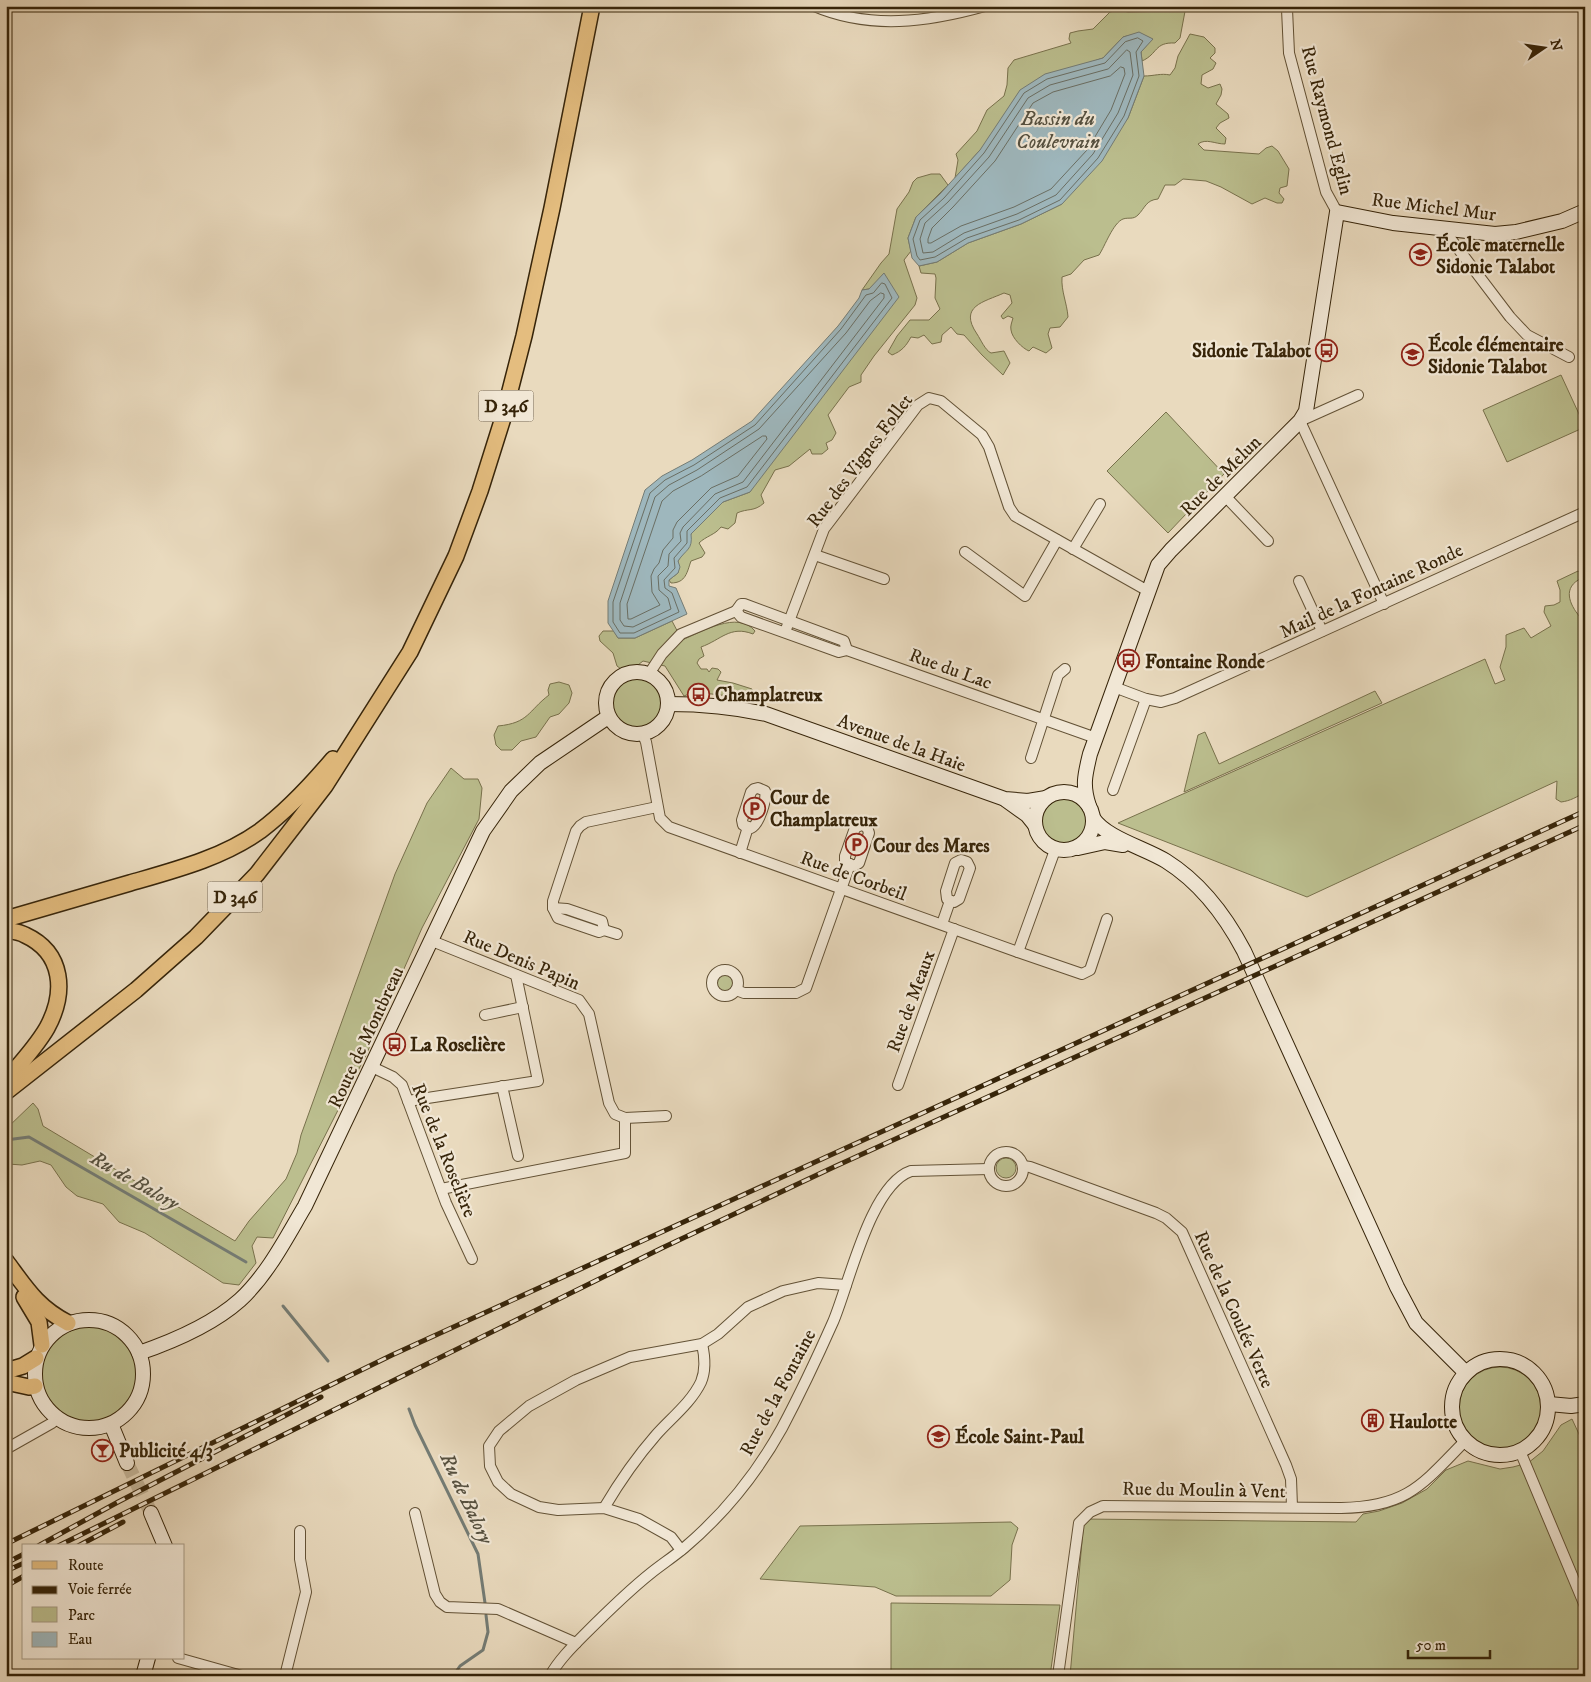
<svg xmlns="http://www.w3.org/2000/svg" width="1591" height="1682" font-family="'IM FELL DW Pica',serif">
  <rect width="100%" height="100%" fill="#e9dabe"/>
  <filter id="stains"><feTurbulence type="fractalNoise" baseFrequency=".004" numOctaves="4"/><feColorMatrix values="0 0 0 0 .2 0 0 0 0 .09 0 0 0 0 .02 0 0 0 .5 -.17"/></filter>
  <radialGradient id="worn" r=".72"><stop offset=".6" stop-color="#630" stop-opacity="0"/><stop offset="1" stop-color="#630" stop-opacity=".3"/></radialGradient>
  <g fill="#bbbe8e" stroke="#78714c">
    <path d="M1164,6H1186L1180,38L1175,43C1154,42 1158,54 1142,61L1141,52L1152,39L1139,33L1123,37L1103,58L1082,65L980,150L955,178L958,160L956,154L977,131L987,110L1004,96L1007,85L1008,68L1014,60L1071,43L1069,39L1070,33L1078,31L1093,29L1110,12L1118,10L1128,12L1166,11Z"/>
    <path d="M1190,34L1204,37L1215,48V53L1210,58L1216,63L1213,69L1202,75L1201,84L1208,88L1220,84L1222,89L1221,95L1216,104L1228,114L1229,118L1220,123L1216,128L1226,138L1225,144C1215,144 1206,138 1198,144L1204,150L1259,154L1266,148L1272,146L1278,151L1289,169L1287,186L1280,188L1279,193L1284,199L1282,203H1277L1265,198L1252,204L1221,187L1206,181L1183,179L1175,185H1165L1158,199C1146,200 1145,208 1138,215C1133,220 1129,217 1123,219C1113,223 1105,246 1099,255L1084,260L1071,274L1062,277C1061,291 1067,303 1068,317L1060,327L1050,328L1048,334L1052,348L1046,353L1033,347L1029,351C1022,348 1012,338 1011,330C1010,326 1012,322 1013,318L1008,316L1003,319L1001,316L1012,303L1010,295L1004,293C984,302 958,306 977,334C981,340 985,350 991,353L1004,351L1010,363L1003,375L982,355L964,335L957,334L951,327L942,335L941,342L932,344L924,335L918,338L911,337C906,346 902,351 892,355L888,352L897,336L910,320H929L940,309L935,298L936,278L935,274L921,273L919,266L937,262L968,243L1021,224L1062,204L1128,118L1144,76C1154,76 1161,73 1170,75L1175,68L1178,56Z"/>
    <path d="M931,174H940L948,185L916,217L908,238L911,251L904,260L917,298L915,305L874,356L861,375V382L849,387L828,415L836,433L832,440L826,443L828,449L822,454H812L810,449L789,466L775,470L761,495L764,503C754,512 748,508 737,513L735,523L728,529L721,527C715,535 706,536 699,543L705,553L702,557L691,561C687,572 686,583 671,583L669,580L678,573V561L691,534L723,502L750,492L869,289L862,290L881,263L889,254L897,209L909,192L913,182L917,178Z"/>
    <path d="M1561,375L1585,427L1507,462L1483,410Z"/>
    <path d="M1166,412L1224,474L1168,533L1107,471Z"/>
    <path d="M1578,571L1583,574L1582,578C1562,587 1569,604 1580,617L1585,615V792C1577,797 1570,801 1561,802L1556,799L1557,781L1307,897L1118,823L1485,659L1495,684L1505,680L1500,667L1506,647V635L1524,628L1531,638L1551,626L1544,612L1545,606L1554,605L1560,602V590L1557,581Z"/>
    <path d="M672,621L682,640C701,632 738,610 755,631L753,634C730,625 721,640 701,647L704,656L699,659L697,663L701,669H707L709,672L712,668L718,669L721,672L717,680L733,683L752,689V694L747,698L694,692L684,696L665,666L643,661L638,665L621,669L617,666L613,653L600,641L599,636L603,631H614L618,638H635Z"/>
    <circle cx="637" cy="703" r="24"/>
    <path d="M559,682L569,685L572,693L569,703L559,714L550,717L536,737L521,741L512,750H501L496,745L494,735L498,726C529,723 528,711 549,695L548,690L550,684Z"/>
    <path d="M1375,691L1382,703L1184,792L1198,735L1205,732L1219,764Z"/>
    <path d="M451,768L464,779H478L482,788L479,819L422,928L366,1055L273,1238L257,1237L252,1246L256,1263L239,1285L223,1283L145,1233L119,1222L103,1204L77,1196L66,1187L51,1165L40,1161L22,1165L8,1164L6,1162V1129L33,1103L38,1109L43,1126L235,1241L249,1221L286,1179L297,1153L301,1135L395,874L427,803Z"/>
    <circle cx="1066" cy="821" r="24"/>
    <circle cx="725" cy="982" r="9"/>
    <circle cx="1006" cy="1168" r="10"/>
    <circle cx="89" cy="1374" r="48"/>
    <circle cx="1500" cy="1408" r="41"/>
    <path d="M1572,1419L1585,1447V1676H1070L1084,1519L1356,1522L1363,1514L1379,1511L1402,1503L1427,1489L1446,1470L1468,1461L1500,1469L1513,1467L1528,1463L1543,1451L1561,1425Z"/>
    <path d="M1011,1522L1018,1528L1012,1545L1010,1580L991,1596H896L875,1587L760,1579L800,1526Z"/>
    <path d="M891,1603L1060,1605L1050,1676H891Z"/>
  </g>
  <g fill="#9eb7bd" stroke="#747c75">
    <path d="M1139,32L1153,39L1141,52L1144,76L1128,118L1102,161L1062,204L1021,224L968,243L937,262L919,266L912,258L908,238L916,217L940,194L980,150L1020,90L1045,74L1103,58L1123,37Z"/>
    <path d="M884,273L899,297L750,492L723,502L691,534C693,550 686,549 678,561L680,567L678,573L669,580V586L676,588L687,614L635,638H618L608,623V601L645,490L662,476L692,460L752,421L838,326L859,298L862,290L869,289Z"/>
  </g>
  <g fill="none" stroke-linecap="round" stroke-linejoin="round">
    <g stroke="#6a6e63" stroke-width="1">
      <path d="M1138,38L1143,41L1136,52L1139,76L1124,116L1098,158L1060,200L1019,220L967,238L935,257L920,260L917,256L913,239L920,220L944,198L984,153L1024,93L1047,79L1105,63L1125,42Z"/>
      <path d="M1127,50L1130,52L1133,75L1118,113L1093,154L1056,195L1017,214L964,233L933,252L923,253L920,239L925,223L948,202L989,157L1028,98L1050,85L1108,69Z"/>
      <path d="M1121,67L1124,68L1125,74L1111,110L1087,150L1051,189L1014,207L961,226L931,243H928V239L932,228L953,207L995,161L1033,103L1053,92L1110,76Z"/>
      <path d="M882,283L885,284L892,298L747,487L720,498L687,531V543L674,558L675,568L664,580L665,588L672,593L679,612L634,633H620L613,622V602L650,493L665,480L694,465L755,425L841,329L866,295L873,293Z"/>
      <path d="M881,293L884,294V298L743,482L715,494L683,527L680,533L681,541L669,554L668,566L658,576L659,590L668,598L671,609L633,627L624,626L620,620V603L655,497L669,485L697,470L759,429L846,333L870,301Z"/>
      <path d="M763,436H766L767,439L738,476L711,488L677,522L673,530V538L663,550L659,563L654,569L651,576L652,592L660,605L631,619H628L627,604L662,501L673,491L701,476Z"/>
    </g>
    <g stroke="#747c75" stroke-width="3">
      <path d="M6,1140L29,1137L246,1262"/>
      <path d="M283,1306L328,1361"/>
      <path d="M409,1409L415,1425L478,1554L485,1603"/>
      <path d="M453,1676L460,1666L483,1650L488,1632L486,1615"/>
    </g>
    <path stroke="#c5b69a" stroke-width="14" stroke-dasharray="14 7" stroke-linecap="butt" d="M127,1463L151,1513"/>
    <defs>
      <g id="street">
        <path d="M814,6C870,30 928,22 985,6"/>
        <path d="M1286,6L1287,9L1289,53L1326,192L1337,212"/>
        <path d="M1445,229L1450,238L1510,317L1527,335L1569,357"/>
        <path d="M1358,395L1300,421L1384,604"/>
        <path d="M1225,496L1268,541"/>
        <path d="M1073,549L1100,504"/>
        <path d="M965,552L1025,596L1057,540"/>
        <path d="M815,555L884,579"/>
        <path d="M1299,581L1322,631"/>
        <path d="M736,611L741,604H744L844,641L847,650"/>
        <path d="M785,632L824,529L918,405L929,398L941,401L982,435L989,447L1009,507L1015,516L1148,591"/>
        <path d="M649,674L662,654L681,634L736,611L741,617L839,652L847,650L1096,738"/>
        <path d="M1114,687L1146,699L1161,702L1175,698L1585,512"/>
        <path d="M643,735L646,742L660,818L669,827L1018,952L1055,850"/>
        <path d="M1031,758L1058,675L1065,669"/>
        <path d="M758,788L765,791C767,799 759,825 751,828L743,825L742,820L751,792L754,789Z"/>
        <path d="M1113,790L1146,699"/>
        <path d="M861,825L867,827L869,833L859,863L854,866L845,862V856L855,828Z"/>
        <path d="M740,853L748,827"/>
        <path d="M961,860L967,862L970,868L959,899L954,902L947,899L946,891L955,863Z"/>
        <path d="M553,908L567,909L602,921L604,930"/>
        <path d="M942,924L950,901"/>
        <path d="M617,934L604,930L599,932L558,918L553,908V901L576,831L580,826L586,822L657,807"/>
        <path d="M432,941L579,1000L589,1014L609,1103L615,1114L625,1118L666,1116"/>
        <path d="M1018,952L1082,974L1090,970L1107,919"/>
        <circle cx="725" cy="983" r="13"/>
        <path d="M736,990L744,993H796L806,988L850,864"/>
        <path d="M485,1015L523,1007"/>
        <path d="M372,1067L393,1077L402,1085L446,1203L472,1259"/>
        <path d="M898,1085L954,929"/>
        <path d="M502,1086L518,1156"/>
        <path d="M408,1101L538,1081L516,975"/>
        <circle cx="1006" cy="1169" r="17"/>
        <path d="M1023,1166L1030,1167L1156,1213L1166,1218L1182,1232L1286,1465L1291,1479L1292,1507"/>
        <path d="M441,1189L625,1153V1118"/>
        <path d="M6,1449L52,1423L56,1418"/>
        <path d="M1520,1451L1585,1606"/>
        <path d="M604,1508C620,1481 635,1459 656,1435C670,1419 691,1403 701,1382C706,1370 705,1357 702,1344"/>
        <path d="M415,1513L435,1594L440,1602L447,1607L498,1609L576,1643"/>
        <path d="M681,1550L671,1537L639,1519L604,1508L558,1510L539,1507L511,1494L498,1482L490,1466L489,1446L499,1431L529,1406L576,1380L630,1357L702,1344L718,1334L748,1307L783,1291L818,1283L846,1285"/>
        <path d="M178,1658L242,1676"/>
        <path d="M285,1676L306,1592L300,1559V1531"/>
        <path d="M550,1676C558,1661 572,1647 584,1635C605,1614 627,1592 651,1573C661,1565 673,1557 684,1548C723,1515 757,1473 782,1428C800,1394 817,1358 833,1322C849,1285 870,1185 911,1171L989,1169"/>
        <path d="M1058,1676L1079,1523L1090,1512L1103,1506L1341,1508C1407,1507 1422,1485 1465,1441"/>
      </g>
      <g id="secondary">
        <circle cx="637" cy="703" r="31"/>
        <path d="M668,704C701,704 734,707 766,714L1005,799L1028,801L1046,798"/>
        <circle cx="1064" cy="821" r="29"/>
        <path d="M1006,800L1027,815L1035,825"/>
        <path d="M1089,806C1082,785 1085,775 1090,754L1158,565L1171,550L1300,421L1306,411L1337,212L1393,223L1495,234L1516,232L1562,221L1585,211"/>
        <path d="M1093,818C1106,838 1145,848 1166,861C1201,883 1225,915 1244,951L1397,1287L1416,1323L1466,1373"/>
        <path d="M1078,848L1105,842L1123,845"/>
        <circle cx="89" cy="1374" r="54"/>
        <path d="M139,1353C174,1341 212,1325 240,1300C268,1274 286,1238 305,1206L483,831L511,791L540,763L608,717"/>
        <circle cx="1500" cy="1407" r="48"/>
        <path d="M1549,1404L1571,1406L1585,1404"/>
        <path d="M111,1424L127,1463"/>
        <path d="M151,1513L165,1546"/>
        <path d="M143,1676L148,1658"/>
      </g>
      <g id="primary">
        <path d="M6,919C48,907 89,895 130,883C175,870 222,858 260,831C288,810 311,785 333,759"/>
        <path d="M6,930C12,931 20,932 25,935C64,953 66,993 47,1028C36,1047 21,1063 6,1080"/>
        <path d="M6,1092L136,990L196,937L257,874L325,786L410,652L456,556L480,491L503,418L524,336L552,208L592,6"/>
        <path d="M6,1261C26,1288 37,1307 68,1323"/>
        <path d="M24,1297L39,1322L42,1345"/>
        <path d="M6,1371L23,1366L36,1358"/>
        <path d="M6,1382L29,1387L35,1386"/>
      </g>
    </defs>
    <use href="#street" stroke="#635236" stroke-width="12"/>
    <use href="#secondary" stroke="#362409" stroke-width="16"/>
    <use href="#primary" stroke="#362409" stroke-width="18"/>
    <use href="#street" stroke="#f1e7d5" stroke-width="10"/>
    <use href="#secondary" stroke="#f1e7d5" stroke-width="14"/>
    <use href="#primary" stroke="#e4bd7f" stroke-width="15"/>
    <defs>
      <g id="rail">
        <path d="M6,1544L392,1355L1585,811"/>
        <path d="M38,1546L118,1502L321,1397"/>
        <path d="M58,1546L662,1248L836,1166L1585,825"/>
        <path d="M78,1546L123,1522"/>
        <path d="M6,1563L24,1554"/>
        <path d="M6,1571L24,1563"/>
        <path d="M6,1586L24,1576"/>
      </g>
    </defs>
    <use href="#rail" stroke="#362409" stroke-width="5"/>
    <use href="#rail" stroke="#f1e7d5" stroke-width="3" stroke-dasharray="9" stroke-linecap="butt"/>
  </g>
  <defs>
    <symbol id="school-ring" viewBox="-11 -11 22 22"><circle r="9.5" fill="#f1e7d5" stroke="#8f2418" stroke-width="1.5"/><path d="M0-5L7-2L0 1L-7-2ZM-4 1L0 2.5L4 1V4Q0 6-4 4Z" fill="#8f2418"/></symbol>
    <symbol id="bus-ring" viewBox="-11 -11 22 22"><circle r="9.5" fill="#f1e7d5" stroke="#8f2418" stroke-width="1.5"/><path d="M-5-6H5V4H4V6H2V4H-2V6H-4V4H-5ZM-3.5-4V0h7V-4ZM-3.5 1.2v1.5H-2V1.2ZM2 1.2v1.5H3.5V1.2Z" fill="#8f2418"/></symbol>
    <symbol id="parking-ring" viewBox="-11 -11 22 22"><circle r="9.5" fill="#f1e7d5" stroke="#8f2418" stroke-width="1.5"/><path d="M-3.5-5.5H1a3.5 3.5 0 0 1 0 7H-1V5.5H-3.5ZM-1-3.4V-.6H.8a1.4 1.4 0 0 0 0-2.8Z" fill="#8f2418"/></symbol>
    <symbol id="building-ring" viewBox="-11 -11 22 22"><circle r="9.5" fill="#f1e7d5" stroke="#8f2418" stroke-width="1.5"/><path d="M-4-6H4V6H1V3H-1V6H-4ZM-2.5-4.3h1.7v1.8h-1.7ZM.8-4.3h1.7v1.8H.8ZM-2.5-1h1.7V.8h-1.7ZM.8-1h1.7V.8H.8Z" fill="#8f2418"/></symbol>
    <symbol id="bar-ring" viewBox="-11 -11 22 22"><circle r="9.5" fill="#f1e7d5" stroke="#8f2418" stroke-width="1.5"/><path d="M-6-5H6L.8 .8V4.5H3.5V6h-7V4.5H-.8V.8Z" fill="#8f2418"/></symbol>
  </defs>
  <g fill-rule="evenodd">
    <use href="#school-ring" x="1408" y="242" width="25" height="25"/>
    <use href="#bus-ring" x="1314" y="338" width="25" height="25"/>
    <use href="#school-ring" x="1400" y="342" width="25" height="25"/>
    <use href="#bus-ring" x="1116" y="648" width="25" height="25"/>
    <use href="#bus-ring" x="686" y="682" width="25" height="25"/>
    <use href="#parking-ring" x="742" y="796" width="25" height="25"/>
    <use href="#parking-ring" x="844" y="832" width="25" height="25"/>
    <use href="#bus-ring" x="382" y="1032" width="25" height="25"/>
    <use href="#building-ring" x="1360" y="1408" width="25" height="25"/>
    <use href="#school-ring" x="926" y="1424" width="25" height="25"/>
    <use href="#bar-ring" x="90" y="1438" width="25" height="25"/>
  </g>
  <g text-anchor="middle" stroke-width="4.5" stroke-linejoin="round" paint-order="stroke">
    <g fill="#f1e7d5" stroke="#6e5e46" stroke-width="1">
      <rect x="478.5" y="390.5" width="55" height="31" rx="4"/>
      <rect x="207.5" y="881.5" width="55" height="31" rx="4"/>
    </g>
    <g font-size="18" font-weight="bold" fill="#362409">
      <text x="506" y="412">D 346</text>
      <text x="235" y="903">D 346</text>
    </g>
    <g font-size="19" fill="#362409" stroke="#f1e7d5">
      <text transform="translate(1328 120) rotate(75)" y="7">Rue Raymond Eglin</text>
      <text transform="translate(1434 206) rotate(7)" y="7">Rue Michel Mur</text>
      <text transform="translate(859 460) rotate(-53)" y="7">Rue des Vignes Follet</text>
      <text transform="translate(1220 475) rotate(-45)" y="7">Rue de Melun</text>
      <text transform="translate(1371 590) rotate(-25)" y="7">Mail de la Fontaine Ronde</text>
      <text transform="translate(951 668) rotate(20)" y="7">Rue du Lac</text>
      <text transform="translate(902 742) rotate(20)" y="7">Avenue de la Haie</text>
      <text transform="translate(854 875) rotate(20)" y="7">Rue de Corbeil</text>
      <text transform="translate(522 959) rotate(23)" y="7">Rue Denis Papin</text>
      <text transform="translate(910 1001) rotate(-70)" y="7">Rue de Meaux</text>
      <text transform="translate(365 1037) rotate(-65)" y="7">Route de Montbreau</text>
      <text transform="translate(445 1150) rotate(68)" y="7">Rue de la Roselière</text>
      <text transform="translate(1235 1309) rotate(66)" y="7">Rue de la Coulée Verte</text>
      <text transform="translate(777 1392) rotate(-62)" y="7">Rue de la Fontaine</text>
      <text transform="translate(1204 1489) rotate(1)" y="7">Rue du Moulin à Vent</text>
    </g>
    <g font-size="19" font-weight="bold" fill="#362409" stroke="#f1e7d5" text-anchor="start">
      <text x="1436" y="251">École maternelle<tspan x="1436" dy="22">Sidonie Talabot</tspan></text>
      <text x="1428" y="351">École élémentaire<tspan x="1428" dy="22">Sidonie Talabot</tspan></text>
      <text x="1311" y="357" text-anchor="end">Sidonie Talabot</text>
      <text x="1145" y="668">Fontaine Ronde</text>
      <text x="715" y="701">Champlatreux</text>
      <text x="770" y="804">Cour de<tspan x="770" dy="22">Champlatreux</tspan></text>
      <text x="873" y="852">Cour des Mares</text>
      <text x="410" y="1051">La Roselière</text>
      <text x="1389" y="1428">Haulotte</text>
      <text x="955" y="1443">École Saint-Paul</text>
      <text x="119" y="1457">Publicité 4/3</text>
    </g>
    <g font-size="20" font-style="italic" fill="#55503f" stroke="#f1e7d5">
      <text x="1058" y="125">Bassin du<tspan x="1058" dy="23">Coulevrain</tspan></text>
      <text transform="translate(135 1180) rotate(30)" y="7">Ru de Balory</text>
      <text transform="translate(467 1498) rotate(65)" y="7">Ru de Balory</text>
    </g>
  </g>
  <rect width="1591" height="1682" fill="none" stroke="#e9dabe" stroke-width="25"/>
  <rect x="8" y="8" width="1576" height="1667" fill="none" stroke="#362409" stroke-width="2.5"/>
  <rect x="12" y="12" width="1566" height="1657" fill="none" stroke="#362409"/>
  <rect x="22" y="1544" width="162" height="115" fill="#f1e7d5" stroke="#a69983"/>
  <rect x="32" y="1561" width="25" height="8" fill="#e4bd7f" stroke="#a69983"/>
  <text x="68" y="1570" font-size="15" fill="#362409">Route</text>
  <rect x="32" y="1586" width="25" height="8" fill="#362409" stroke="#a69983"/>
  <text x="68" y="1594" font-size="15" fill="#362409">Voie ferrée</text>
  <rect x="32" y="1607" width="25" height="15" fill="#bbbe8e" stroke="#a69983"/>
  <text x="68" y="1620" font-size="15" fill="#362409">Parc</text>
  <rect x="32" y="1632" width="25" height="15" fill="#9eb7bd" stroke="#a69983"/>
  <text x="68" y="1644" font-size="15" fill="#362409">Eau</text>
  <g transform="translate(1544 48) rotate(77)" stroke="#f1e7d5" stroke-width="4" paint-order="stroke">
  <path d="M0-4L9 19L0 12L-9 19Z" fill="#362409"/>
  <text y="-8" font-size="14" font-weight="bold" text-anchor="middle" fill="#362409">N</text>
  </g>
  <path d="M1408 1650v8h82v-8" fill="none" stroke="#362409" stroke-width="2.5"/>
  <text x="1416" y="1650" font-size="15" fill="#362409" stroke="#f1e7d5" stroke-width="4" paint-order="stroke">50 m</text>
  <rect width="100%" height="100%" filter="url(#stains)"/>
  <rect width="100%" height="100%" fill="url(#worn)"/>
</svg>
